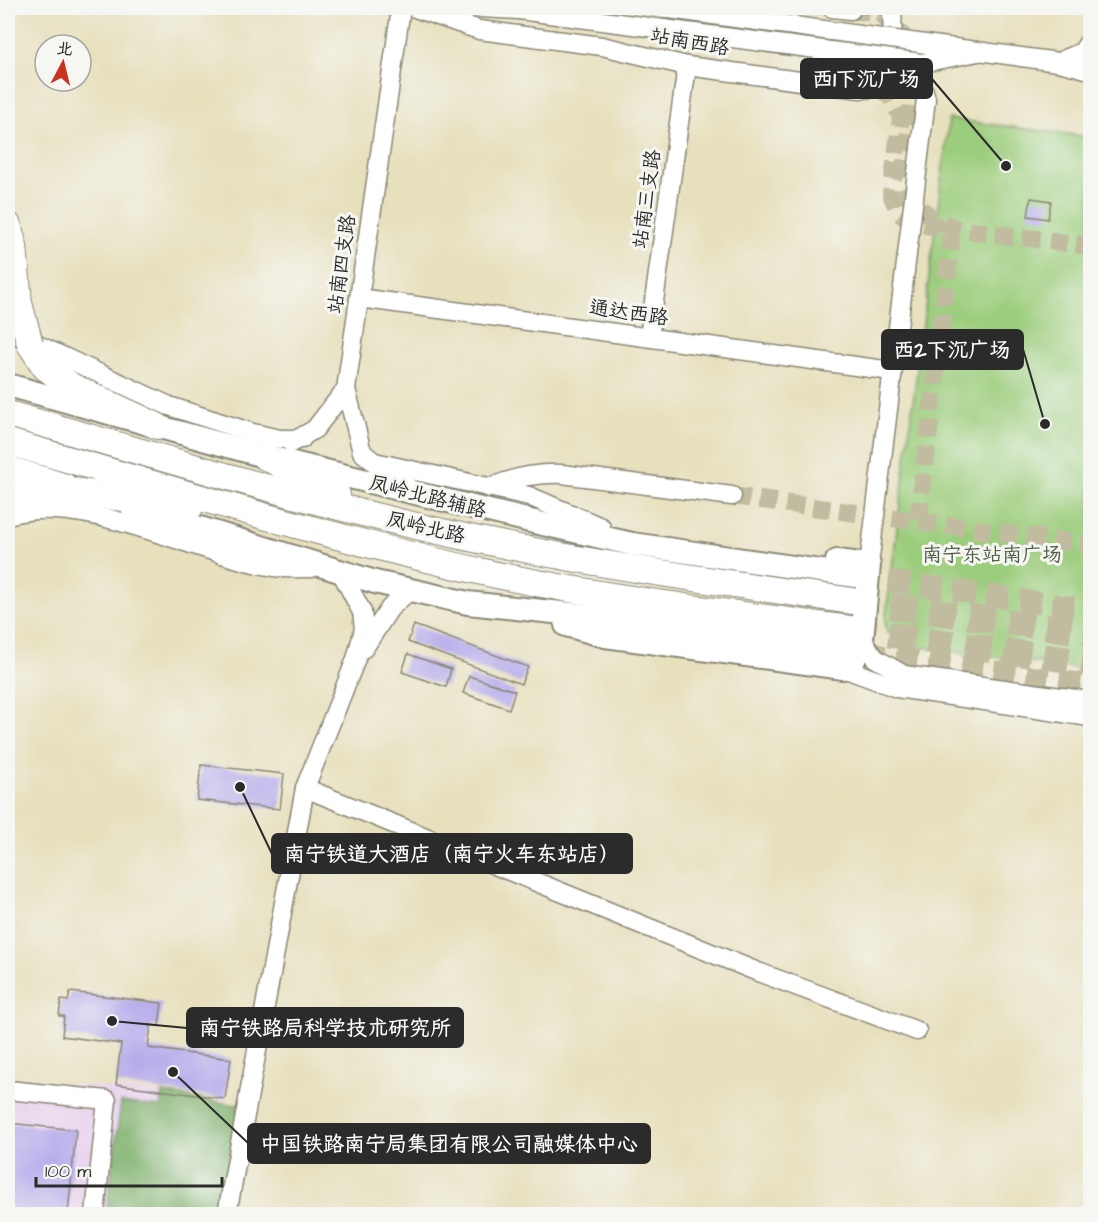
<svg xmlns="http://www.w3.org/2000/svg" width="1098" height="1222" font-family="'Architects Daughter','LXGW WenKai TC',sans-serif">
  <rect width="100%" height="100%" fill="#f6f6f2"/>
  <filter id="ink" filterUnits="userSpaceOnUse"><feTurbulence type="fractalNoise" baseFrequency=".0167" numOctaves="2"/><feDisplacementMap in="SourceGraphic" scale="12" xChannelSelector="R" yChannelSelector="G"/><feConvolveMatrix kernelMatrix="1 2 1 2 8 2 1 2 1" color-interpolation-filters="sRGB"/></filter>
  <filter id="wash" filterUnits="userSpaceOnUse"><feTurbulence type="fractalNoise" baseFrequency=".008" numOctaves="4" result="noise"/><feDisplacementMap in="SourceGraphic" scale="24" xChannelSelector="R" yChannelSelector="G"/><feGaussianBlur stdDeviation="1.35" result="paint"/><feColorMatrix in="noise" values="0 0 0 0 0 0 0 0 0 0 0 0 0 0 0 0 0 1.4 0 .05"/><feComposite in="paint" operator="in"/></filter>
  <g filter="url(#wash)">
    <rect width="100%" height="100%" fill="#e7e0bd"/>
    <path fill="#e8d2ee" d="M8,1078L162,1093L243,1106L214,1214H8Z"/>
    <path fill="#9ccd7d" stroke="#647c54" stroke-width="1.5" d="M949,119L1090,137V670L904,645C893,640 888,635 885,623Z"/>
    <path fill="#7db06c" stroke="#546e4c" stroke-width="1.5" d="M162,1093L243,1106L214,1214H106L121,1102L160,1107Z"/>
    <g id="blocks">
      <g fill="#b1a5eb">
        <path d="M1089,9H1090V77L1080,76Z"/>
        <path d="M1031,198L1051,201L1048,219L1028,216Z"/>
        <path d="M414,625L528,667L521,684L408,642Z"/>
        <path d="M408,654L451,669L446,687L402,672Z"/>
        <path d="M469,676L515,691L509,709L463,693Z"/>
        <path d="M201,765L284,774L280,809L197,800Z"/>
        <path d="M70,992L162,1003L159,1026L151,1025L148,1048L231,1059L225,1099L116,1084L121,1044L62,1036L64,1016H59L61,1000L68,1001Z"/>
        <path d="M8,1123L76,1130L68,1214H8Z"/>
      </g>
    </g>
  </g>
  <g filter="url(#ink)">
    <use href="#blocks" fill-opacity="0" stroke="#898674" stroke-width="1.5"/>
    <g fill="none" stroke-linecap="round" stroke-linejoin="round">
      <g stroke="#c1bca0" stroke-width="18" stroke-dasharray="18 9" stroke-linecap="butt">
        <path d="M851,10L881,14L903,36L917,67L904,173L911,200L933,219L957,229L1090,246"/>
        <path d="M830,73L869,80L891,97L901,117L891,194L899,213L913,223L939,227L947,231L951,241L918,522"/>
        <path d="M732,496L1090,545"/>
      </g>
      <g stroke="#c1bca0" stroke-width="22" stroke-dasharray="22 11" stroke-linecap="butt">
        <path d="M856,576L1090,610"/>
        <path d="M863,653L1090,685"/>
      </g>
      <g stroke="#c1bca0" stroke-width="26" stroke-dasharray="26 13" stroke-linecap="butt">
        <path d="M852,601L1090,633"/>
        <path d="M850,629L1090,663"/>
      </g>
      <defs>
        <g id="minor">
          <path d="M401,8L346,389L362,452L392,477L408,487"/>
          <path d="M415,8L479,30L602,46L687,66L860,89C868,89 876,89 882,83C892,73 894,21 891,8"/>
          <path d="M481,8L519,10"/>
          <path d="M832,8L851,10"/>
          <path d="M1058,62L1082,52L1090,40"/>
          <path d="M1059,62L1090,70"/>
          <path d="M359,298L892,371"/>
          <path d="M8,331L169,406L253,433L280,439H302"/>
          <path d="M649,337L687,66"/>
          <path d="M291,443L315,429L346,389"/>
          <path d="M379,463L529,496L601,527"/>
          <path d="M490,488C514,477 536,473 562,474L732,496"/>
          <path d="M8,515C86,491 195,555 275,567C287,569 300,568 312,568"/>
          <path d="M869,565L926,99L924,91L913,82L882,83"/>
          <path d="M862,639L875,658L904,675L1090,701"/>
          <path d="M364,648L390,608L410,590"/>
          <path d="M843,668L897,688L1090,717"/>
          <path d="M305,788L758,972L917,1031"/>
          <path d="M8,1090L107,1100L95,1214"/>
          <path d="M227,1214L305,788L356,659L364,629L362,612L341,572"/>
        </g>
        <g id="major">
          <path d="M8,385L264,456L530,521L632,544L856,576"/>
          <path d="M8,467L66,485"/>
          <path d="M132,507L375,582L468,603L590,616L849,651"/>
          <path d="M566,625L605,636L843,668L854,660L862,639L869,565L837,561"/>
        </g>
        <g id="highway">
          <path d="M8,225L14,246L19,303"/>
          <path d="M30,344L45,367L71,386L157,426"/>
          <path d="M8,414C170,459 333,511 499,544C616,568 734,584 852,601"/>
          <path d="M8,442C168,488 329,538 492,574C610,599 730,613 850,629"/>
          <path d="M264,456L337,495"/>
          <path d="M8,496L34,489H57L190,507"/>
        </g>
      </defs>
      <use href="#minor" stroke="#898674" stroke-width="21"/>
      <use href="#major" stroke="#898674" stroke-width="26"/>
      <use href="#highway" stroke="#898674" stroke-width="28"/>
      <use href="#minor" stroke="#fff" stroke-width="18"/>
      <use href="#major" stroke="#fff" stroke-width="22"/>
      <use href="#highway" stroke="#fff" stroke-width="26"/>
      <defs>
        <g id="minor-bridge">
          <path d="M662,8L1058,62"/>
          <path d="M519,10L922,63L978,52"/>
        </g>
        <path id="highway-bridge" d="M19,303L30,344"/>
      </defs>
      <use href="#minor-bridge" stroke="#898674" stroke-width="21" stroke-linecap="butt"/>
      <use href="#highway-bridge" stroke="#898674" stroke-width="28" stroke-linecap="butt"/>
      <use href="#minor-bridge" stroke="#fff" stroke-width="18"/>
      <use href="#highway-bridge" stroke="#fff" stroke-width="26"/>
    </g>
  </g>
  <g text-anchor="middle" stroke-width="6" stroke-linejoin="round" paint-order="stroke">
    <g font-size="20" fill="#2b2b2b" stroke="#f6f6f2">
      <text transform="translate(690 41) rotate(10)" y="7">站南西路</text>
      <text transform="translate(646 199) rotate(-82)" y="7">站南三支路</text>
      <text transform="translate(341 264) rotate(-82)" y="7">站南四支路</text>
      <text transform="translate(629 312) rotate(8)" y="7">通达西路</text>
      <text transform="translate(428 496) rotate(14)" y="7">凤岭北路辅路</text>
      <text transform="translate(426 527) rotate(13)" y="7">凤岭北路</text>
    </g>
    <g font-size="20" fill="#4d5c44" stroke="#f6f6f2">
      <text x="992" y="561">南宁东站南广场</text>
    </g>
  </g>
  <path fill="none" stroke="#2b2b2b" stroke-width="2" d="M1006 166L932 79M1045 424L1023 349M240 787L272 854M112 1021L187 1028M173 1072L248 1143"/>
  <g fill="#2b2b2b" stroke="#f6f6f2" stroke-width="2">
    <circle cx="1006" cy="166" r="6"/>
    <circle cx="1045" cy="424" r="6"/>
    <circle cx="240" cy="787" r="6"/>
    <circle cx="112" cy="1021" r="6"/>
    <circle cx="173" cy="1072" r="6"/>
  </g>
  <g fill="#2b2b2b" stroke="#2b2b2b" stroke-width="2">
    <rect x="801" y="59" width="131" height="39" rx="6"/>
    <rect x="882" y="330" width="141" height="39" rx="6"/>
    <rect x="272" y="834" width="360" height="39" rx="6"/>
    <rect x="187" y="1008" width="276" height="39" rx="6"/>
    <rect x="248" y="1124" width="402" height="39" rx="6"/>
  </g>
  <g font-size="21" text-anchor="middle" font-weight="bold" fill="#fff">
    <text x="866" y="86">西1下沉广场</text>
    <text x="952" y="357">西2下沉广场</text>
    <text x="452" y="861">南宁铁道大酒店（南宁火车东站店）</text>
    <text x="325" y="1035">南宁铁路局科学技术研究所</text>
    <text x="449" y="1151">中国铁路南宁局集团有限公司融媒体中心</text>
  </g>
  <rect width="1098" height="1222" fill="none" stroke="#f6f6f2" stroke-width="30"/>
  <g transform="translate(63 63) rotate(7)"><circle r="28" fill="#f6f6f2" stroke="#a5a5a2" stroke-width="1.5"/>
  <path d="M0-4.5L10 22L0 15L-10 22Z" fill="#c8321e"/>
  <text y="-9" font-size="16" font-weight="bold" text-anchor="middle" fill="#2b2b2b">北</text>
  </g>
  <path d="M36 1177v9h186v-9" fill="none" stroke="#2b2b2b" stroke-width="3"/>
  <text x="45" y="1177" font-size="18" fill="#2b2b2b" stroke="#f6f6f2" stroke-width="4.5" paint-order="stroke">100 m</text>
</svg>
